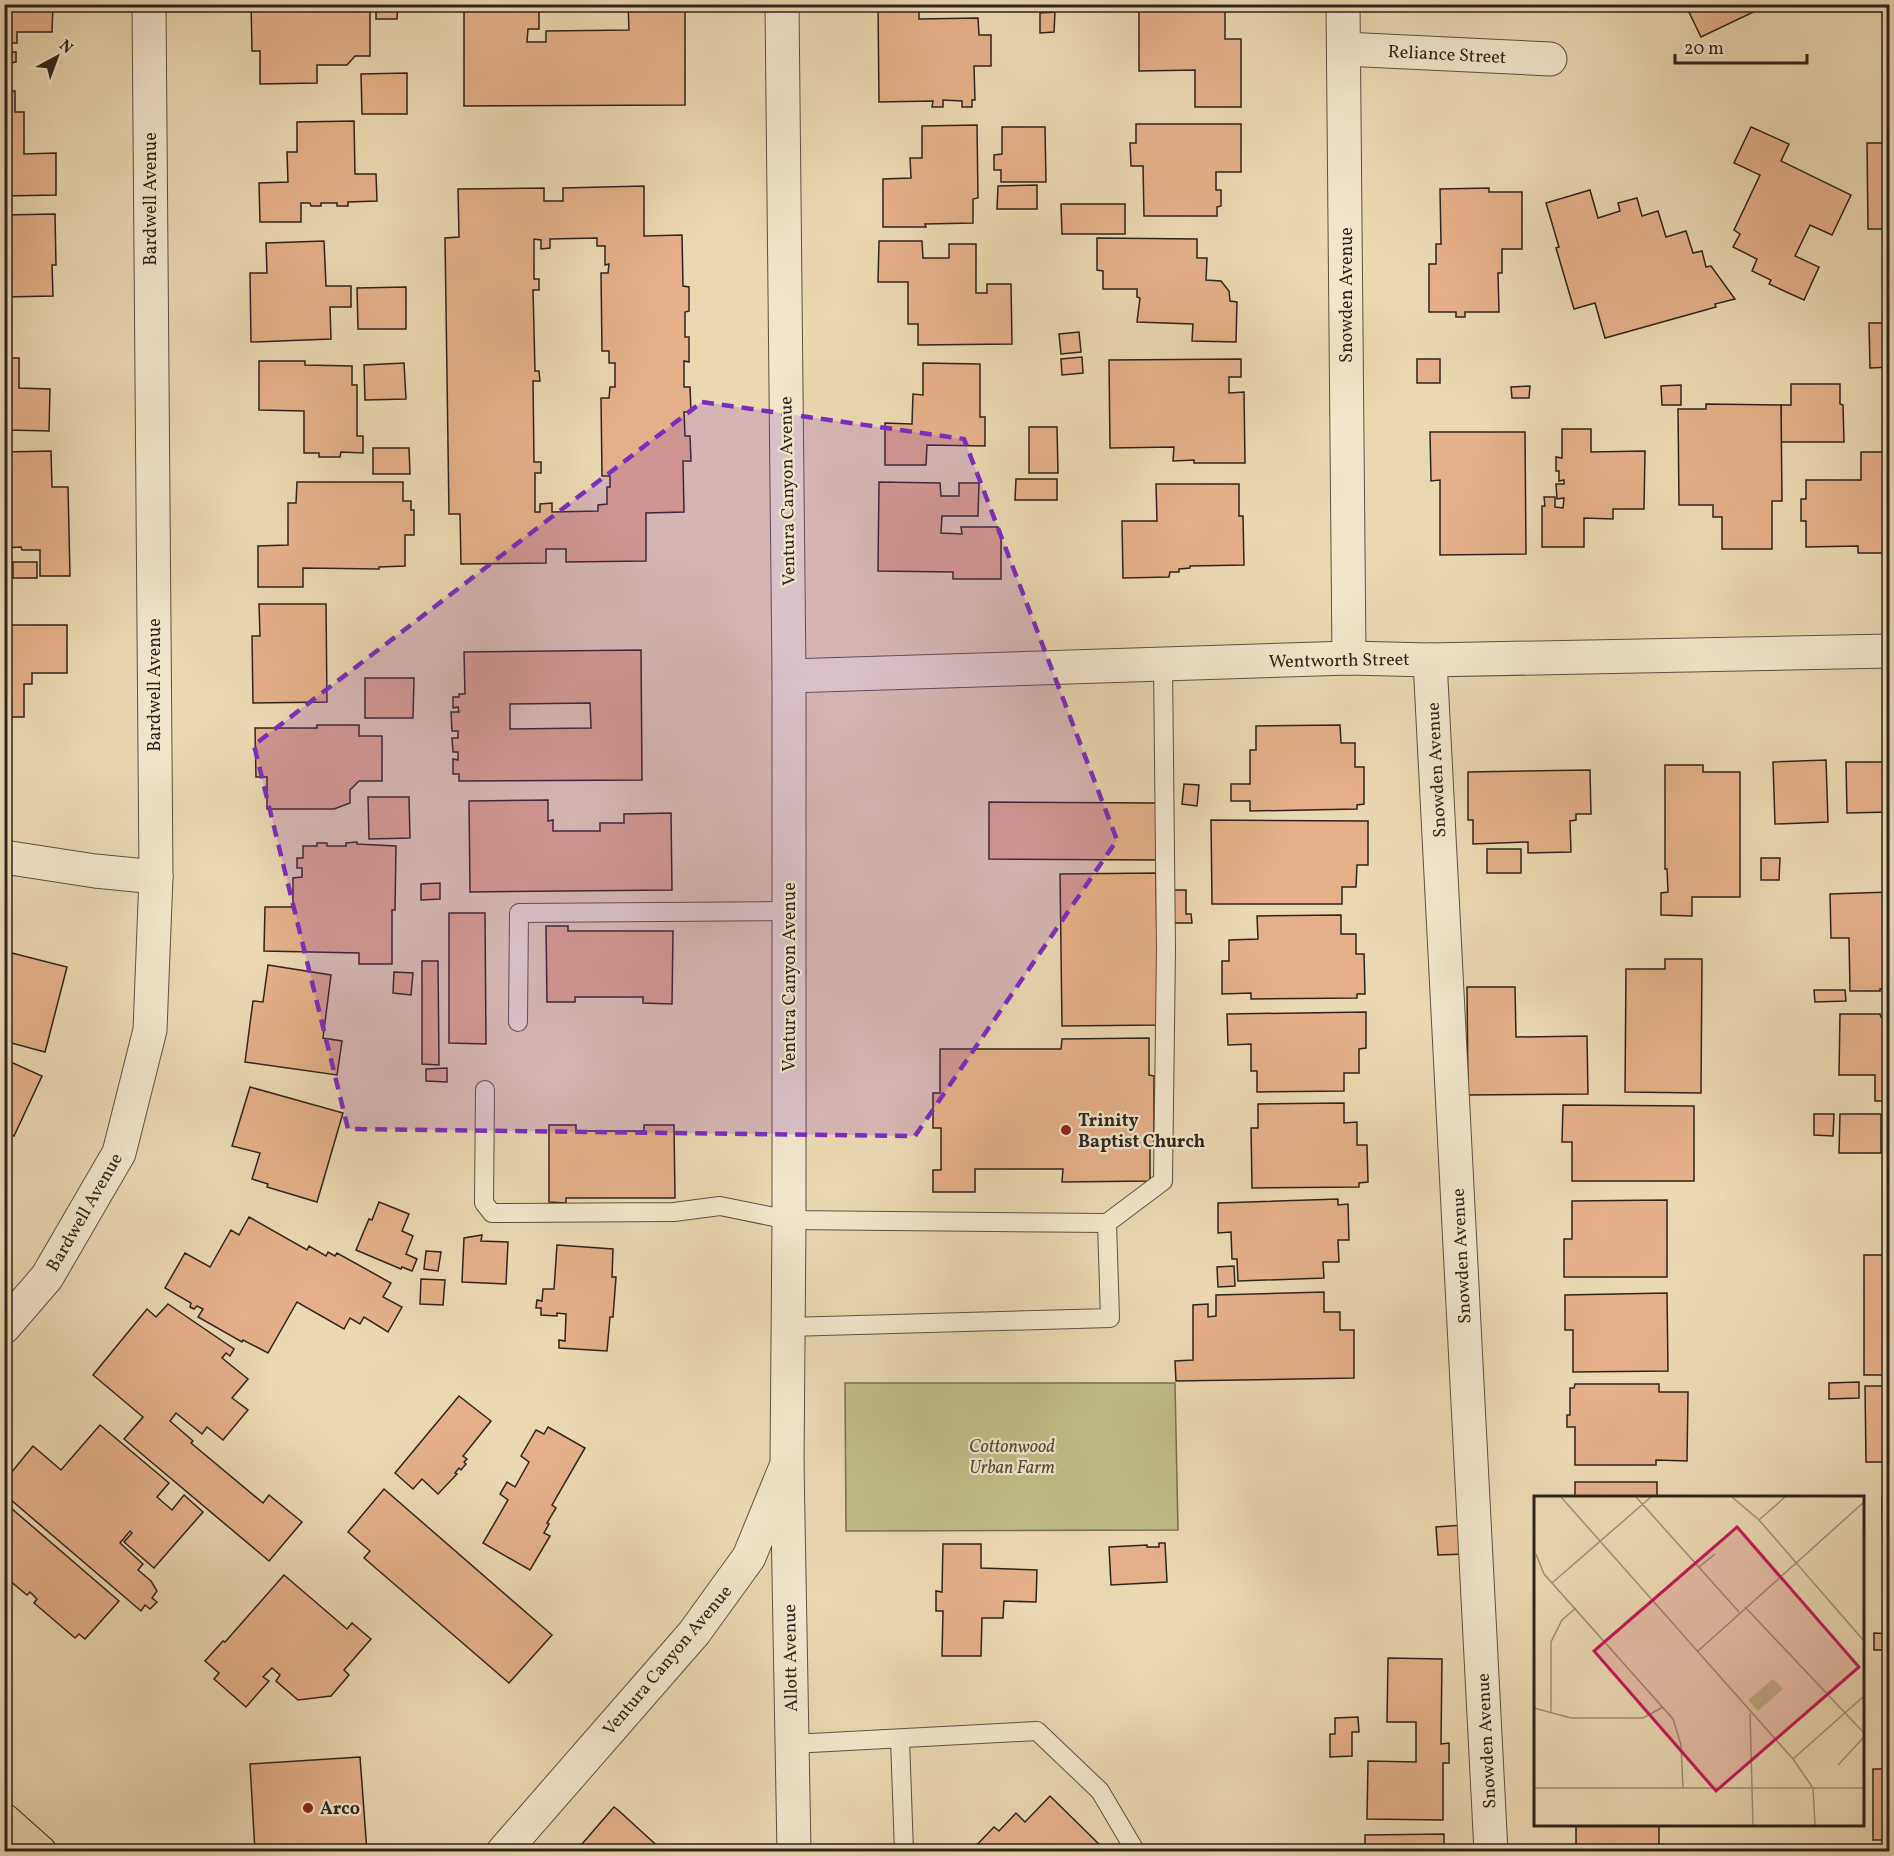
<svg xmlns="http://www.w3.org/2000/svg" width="1894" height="1856" font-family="Vollkorn,serif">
  <rect width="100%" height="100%" fill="#ead8b1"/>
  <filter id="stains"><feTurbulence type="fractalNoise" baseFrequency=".00333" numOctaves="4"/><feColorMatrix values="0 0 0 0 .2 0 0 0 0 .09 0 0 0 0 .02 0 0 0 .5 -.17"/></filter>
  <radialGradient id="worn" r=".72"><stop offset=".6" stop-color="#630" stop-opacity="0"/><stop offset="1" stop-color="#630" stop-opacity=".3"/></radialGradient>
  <path fill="#bfbc86" stroke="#767051" stroke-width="1.5" d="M845,1383H1175L1178,1530L846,1531Z"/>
  <g fill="#e5b089" stroke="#2d251c" stroke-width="1.5" fill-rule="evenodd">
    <path d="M4,4H53L52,32H17V43H10L9,52H16V62L10,63V76H4Z"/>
    <path d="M251,4H370V56H355L347,65H317V83L260,84V51H252Z"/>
    <path d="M376,4L398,5L397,19H376Z"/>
    <path d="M464,4H539V29H528L527,42H546V31L629,30L628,4H685V105L464,106Z"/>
    <path d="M878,4H919V19L978,18L979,35H991V66H974L975,100H972V107H962V101L943,100V107H932L933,101L879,102Z"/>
    <path d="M1685,4H1770L1701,37Z"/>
    <path d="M1225,7V39H1241V107H1195V70L1139,71V9Z"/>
    <path d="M1055,12L1054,32L1040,33V13Z"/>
    <path d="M407,73V114H362L361,74Z"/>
    <path d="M4,91H15V112H24V154L56,153V195L4,196Z"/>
    <path d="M354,121L355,174H376L377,201L348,202V206H337V203H321V206H311L310,203H301V222H260L259,183L288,182L287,152H297V122Z"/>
    <path d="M1136,124H1241V172H1216V190H1221V206L1217,207V216H1144L1143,166H1131L1130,143H1136Z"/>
    <path d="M977,125L978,198L973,199V223L925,224L926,227H883V179L911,178L910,158H922V126Z"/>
    <path d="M1002,127H1045L1046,182H1001V170H994V155L1002,154Z"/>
    <path d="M1751,127L1789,144L1781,161L1851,195L1832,235L1810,225L1795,256L1819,267L1804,300L1769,284L1771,280L1752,271L1757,259L1733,247L1740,234L1734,230L1760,175L1734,163Z"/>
    <path d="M1867,143H1890V229H1868Z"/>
    <path d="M1037,185V209H997L998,186Z"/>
    <path d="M644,186V236L682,235L683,286L689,287V311L685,312V337H689V362L684,361V387H690L691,412H684L685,436H690L691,461H683L684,512L646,513V561L566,562V549H546V563L461,564L460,514H449L445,238L459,237L458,189L544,188V201H563V188ZM597,238V246H605V265L609,264L608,273H601L602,351H609V363H615V387H610L609,398H601L602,476H610V487H607V504L598,505V511L552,512V503L540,504V512H535V473H541V462H534L533,381H540L539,371H535L533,290H539V279H534V239L541,240V249L550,248V239Z"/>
    <path d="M1489,188V192H1522V249H1502V273H1498L1499,312H1465V317H1456V312H1429V264H1436V244H1441L1440,189Z"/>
    <path d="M1590,190L1598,218L1620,211L1618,203L1637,198L1642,216L1658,211L1666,237L1686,231L1693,253L1702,251L1706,267L1711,266L1735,299L1715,304L1716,307L1605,338L1595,303L1574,309L1556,248L1559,247L1546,203Z"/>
    <path d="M1061,204H1125V234H1062Z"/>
    <path d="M55,214L56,265H52L53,296L4,297V215Z"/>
    <path d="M1097,238L1197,239V258H1207L1206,280L1221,281L1229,291L1230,301L1237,302L1236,342L1192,341L1193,324L1137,322L1140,298L1137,297V289H1103V271L1097,270Z"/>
    <path d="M324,241L326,286H351V307H330L331,339L251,342L250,273H267L266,243Z"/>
    <path d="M879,241H922L923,258H949V244H976V293H987V284H1011L1012,344L918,345V324H908V282H878Z"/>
    <path d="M406,287V329H358L357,288Z"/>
    <path d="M1869,323H1890V367L1870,368Z"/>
    <path d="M4,327H10V358H19V388L50,389L49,431L8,430V410H4Z"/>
    <path d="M1079,332L1081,352L1061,354L1059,334Z"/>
    <path d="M1082,357L1083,373L1062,375L1061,359Z"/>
    <path d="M1241,359V377H1229V393L1244,392L1245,463H1194V460L1173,461L1174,447L1110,448L1109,360Z"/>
    <rect x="1417" y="359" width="23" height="24"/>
    <path d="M259,361H305V365L352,366V385H357V436H363V453L341,452L340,457H319V453H304V411L259,410Z"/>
    <path d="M404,363L406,399L365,400L364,365Z"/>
    <path d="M923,363L980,364V417H985V446L927,445L926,465H885V423L912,424L913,394L923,395Z"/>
    <path d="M1791,384H1840V404L1843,405L1844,442H1781V405H1791Z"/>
    <path d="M1681,385V405H1662L1661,386Z"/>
    <path d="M1530,386L1529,398H1512L1511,387Z"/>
    <path d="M1706,404L1781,405L1782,501H1772V549H1722V517H1713V505H1679L1678,409H1706Z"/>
    <path d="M1029,427H1057L1058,473H1029Z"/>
    <path d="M1562,429H1591V452L1645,451L1644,509H1613V519L1584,518V547H1542V506H1545L1544,497H1555V507L1563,508L1564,498L1557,499L1556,484H1564V480L1559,481V471H1556V457L1562,458Z"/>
    <path d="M1430,432H1525L1526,554L1440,555V480L1431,481Z"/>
    <path d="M373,448H409L410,474H373Z"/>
    <path d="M51,451L52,487H68L70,576H40V550H22L21,547L4,548V452Z"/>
    <path d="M1861,452H1890V553H1858V546L1806,547V521H1801V499H1806V480H1861Z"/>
    <path d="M1016,479H1057V500H1015Z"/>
    <path d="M297,482H403V501H411V510H414V535H405V566L379,567V569L303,568V587H258V546L288,545V503H296Z"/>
    <path d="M879,482L940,483L941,496H959V483H979L978,516H942L941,533L962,534L961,527H998V533H1001V579H953V572L878,571Z"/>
    <path d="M1156,484H1239V516H1243L1244,565L1190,566V568L1179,569V572H1170L1169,577L1123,578L1122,521H1157Z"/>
    <rect x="13" y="562" width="24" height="16"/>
    <path d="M259,604H326L327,702L253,703L252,636H260Z"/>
    <path d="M4,625H67V673H32V684H24V717H4Z"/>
    <path d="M641,650L642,780L459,781V774H453V759L458,760V752H453L452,738H458V731H452L451,712H459L458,707L453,708V697H459V694H465L464,652ZM590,703L591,728L510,729V704Z"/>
    <path d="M365,678H414L413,718H365Z"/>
    <path d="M317,725H359V736H382V781H359L350,790V803L334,809H267V777H256L255,728H317Z"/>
    <path d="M1340,725L1341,743H1355V767H1364V804L1357,805V809L1250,811V801H1231V784H1250V750H1256V726Z"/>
    <path d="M1826,760L1828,822L1775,824L1773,762Z"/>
    <path d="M1846,762H1890V812L1847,813Z"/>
    <path d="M1665,765H1703V772H1740V897H1692V916L1661,915V893L1668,892L1667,869H1665Z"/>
    <path d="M1590,770L1591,814H1576V820L1570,821L1571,852L1528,853V842L1473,844V820H1468V772Z"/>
    <path d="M1184,784L1199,785L1197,806L1182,804Z"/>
    <path d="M368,797H409L410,838L369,839Z"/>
    <path d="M548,800V821L553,820V831H600V823H624V814L671,813L672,890L470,892L469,801Z"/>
    <path d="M989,802L1156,803V860L989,859Z"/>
    <path d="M1211,820L1368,821V865H1357L1356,887H1342V904H1212Z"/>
    <path d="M357,842V844L396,846L395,910H392V964H359V953L264,951L265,907H293V878L302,877V868H297V858H303V846H317V843H327V846H346V843Z"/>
    <rect x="1487" y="849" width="34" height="24"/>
    <path d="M1761,858H1780L1779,880H1761Z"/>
    <path d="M1156,873L1158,1025L1062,1026L1060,874Z"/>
    <path d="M440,883V899L421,900V884Z"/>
    <path d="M1173,890H1186V914H1191L1192,923H1173Z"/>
    <path d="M1890,892V989H1880V991H1850L1849,938H1831L1830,894Z"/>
    <path d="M449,913H485L486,1044L449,1043Z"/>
    <path d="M1341,915V934H1356V954H1364L1365,994H1357V998L1251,999V993L1222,994V961H1229V940L1258,939L1257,916Z"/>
    <path d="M546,926H568V931H673L672,1004L643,1003V997H575V1002H547Z"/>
    <path d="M4,951L67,967L45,1052L4,1041Z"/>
    <path d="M1665,959H1702L1701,1093L1625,1092L1626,969H1665Z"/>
    <path d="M422,961H438L439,1065L422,1064Z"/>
    <path d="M268,965L331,975L323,1038L342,1041L337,1075L245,1062L253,1001L263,1002Z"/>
    <path d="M394,972L413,973L411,995L393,993Z"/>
    <path d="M1467,987H1515L1516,1037L1587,1036L1588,1094L1468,1095Z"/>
    <path d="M1814,990H1845L1846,1001L1815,1002Z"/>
    <path d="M1366,1012V1048L1359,1049V1073H1344V1091L1257,1092V1071H1251V1044L1228,1045L1227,1014Z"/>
    <path d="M1840,1014H1880L1881,1017L1890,1018V1101H1875V1075H1839Z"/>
    <path d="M1149,1038V1075L1154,1076V1144H1150V1181L1062,1182L1063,1169H975V1192H933V1170H941V1128H933V1093H940V1049H1061L1062,1039Z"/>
    <path d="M4,1059L42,1076L14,1136L4,1132Z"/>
    <path d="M447,1068V1082L426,1081V1069Z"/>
    <path d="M250,1087L343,1113L317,1202L267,1187L268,1184L252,1179L260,1153L232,1146Z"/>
    <path d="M1344,1103V1123L1357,1122V1145H1367L1368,1182L1359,1183V1187L1252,1188L1251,1128H1258V1104Z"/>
    <path d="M1563,1105L1694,1106V1181H1572V1142H1562Z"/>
    <path d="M1814,1114H1834L1833,1136L1814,1135Z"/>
    <path d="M1840,1114H1881V1153H1839Z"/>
    <path d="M549,1125H576V1131H644V1125H674L675,1198H566V1203L549,1202Z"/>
    <path d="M1338,1199V1205L1348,1204L1349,1240H1338L1339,1262H1323L1324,1278L1238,1281L1237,1259H1232L1231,1232L1218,1233V1203Z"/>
    <path d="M1667,1200V1277H1564V1239H1572V1201Z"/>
    <path d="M379,1202L409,1214L402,1231L413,1236L406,1254L417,1259L412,1271L402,1267L401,1269L356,1250L369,1219L372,1220Z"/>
    <path d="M249,1217L307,1250L309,1246L326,1256L328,1252L335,1256L337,1253L391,1283L383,1297L402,1307L388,1332L364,1317L360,1324L350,1318L344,1329L297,1302L268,1353L243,1340L242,1342L198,1317L203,1309L197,1306L194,1309L190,1307L191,1303L165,1288L185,1253L210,1267L231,1230L239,1235Z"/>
    <path d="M482,1235L481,1241L508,1242L506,1284L462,1282L464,1238Z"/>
    <path d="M557,1245L613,1249L612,1277H616L613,1317H610L607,1351L559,1348V1340L565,1341L566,1314L557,1313V1316L541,1315V1308H536L537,1300L542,1301L543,1289H554Z"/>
    <path d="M426,1251L441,1252L438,1271L424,1269Z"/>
    <path d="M1864,1255H1883L1884,1264H1890V1375H1864Z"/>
    <path d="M1234,1266L1235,1286L1218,1287L1217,1267Z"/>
    <path d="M421,1279L445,1280L443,1305L420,1304Z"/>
    <path d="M1324,1292V1312H1340V1330H1354V1378L1176,1381L1175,1361L1193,1360V1305L1208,1304V1317L1216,1316V1295Z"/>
    <path d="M1667,1293L1668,1371L1573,1372V1330H1565V1295Z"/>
    <path d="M168,1304L234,1349L230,1356L226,1353L222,1358L248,1379L232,1398L248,1410L223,1440L207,1427L202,1434L176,1413L170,1421L193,1441L191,1443L263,1503L269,1495L302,1522L269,1561L124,1439L143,1417L93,1375L147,1309L156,1317Z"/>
    <path d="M1859,1382V1398L1829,1399V1383Z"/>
    <path d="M1575,1384H1659V1392H1688L1687,1461L1656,1460V1465H1575V1427H1567V1415H1570V1388H1574Z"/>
    <path d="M1865,1386H1890V1462H1866Z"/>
    <path d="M459,1396L491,1421L463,1456L467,1459L464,1462L466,1464L461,1470L459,1468L455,1473L457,1474L438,1494L422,1479L413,1489L395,1473Z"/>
    <path d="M100,1425L169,1483L157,1497L172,1510L184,1495L203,1512L154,1568L124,1542L132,1533L130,1531L120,1543L143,1564L138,1570L151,1581L157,1591L152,1598L157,1602L150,1609L145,1605L141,1611L4,1494V1467L11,1473L33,1446L61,1470Z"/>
    <path d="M548,1427L585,1448L552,1505L556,1508L547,1523L549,1524L544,1533L550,1536L530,1570L483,1543L508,1500L500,1494L507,1482L515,1487L529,1462L521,1456L536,1430L544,1434Z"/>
    <rect x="1575" y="1482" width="82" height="16"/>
    <path d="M384,1489L552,1635L509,1683L364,1558L370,1551L348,1532Z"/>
    <path d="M1882,1498H1890V1554H1883Z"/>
    <path d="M4,1502L119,1601L85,1639L79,1634L75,1638L34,1603L37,1599L30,1592L27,1595L4,1576Z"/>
    <path d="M1463,1525L1465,1554L1438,1555L1436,1527Z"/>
    <path d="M1159,1543H1165L1167,1582L1111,1585L1109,1547L1147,1545V1547H1159Z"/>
    <path d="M943,1544H981V1568L1037,1570L1036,1602L1004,1601L1003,1618H982L981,1656H942L943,1611H936V1591L942,1592Z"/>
    <path d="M284,1575L347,1629L352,1623L371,1639L344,1670L349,1675L331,1696L298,1700L276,1681L280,1675L272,1668L263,1677L269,1681L246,1707L214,1679L219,1673L205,1661L223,1641L225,1642Z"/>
    <path d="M1874,1633L1890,1634V1650H1874Z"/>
    <path d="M1388,1658L1442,1659L1441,1744L1449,1743V1763H1443V1820L1367,1819L1368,1761L1416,1762V1722H1387Z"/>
    <path d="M1358,1717L1359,1732H1352V1756L1330,1757V1734H1335V1718Z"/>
    <path d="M360,1757L367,1852H255L250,1764Z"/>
    <rect x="1873" y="1769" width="17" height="71"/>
    <path d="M1050,1796L1107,1852H970L994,1827L999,1831L1016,1813L1025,1822Z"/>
    <path d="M614,1807L618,1810L664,1852H575Z"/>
    <path d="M1576,1824H1659V1846L1576,1845Z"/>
    <path d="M1444,1834V1852H1365V1835Z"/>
  </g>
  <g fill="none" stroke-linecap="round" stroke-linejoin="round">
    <defs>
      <g id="service">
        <path d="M518,1022L519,913L789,911"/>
        <path d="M485,1090L484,1203L492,1213L674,1212L720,1206L789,1220L1107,1223L1110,1318L788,1327"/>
        <path d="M1107,1223L1163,1181L1166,949L1163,664"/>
        <path d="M900,1739L904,1852"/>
        <path d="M792,1744L1037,1731L1100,1791L1136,1852"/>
      </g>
      <g id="minor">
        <path d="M1343,4L1349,658"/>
        <path d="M1344,49L1550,59"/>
        <path d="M1430,660L1491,1852"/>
        <path d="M4,857L95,871L156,877"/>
        <path d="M4,1327L47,1277L119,1153L150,1030L156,877L149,4"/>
        <path d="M787,1464L794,1852"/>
      </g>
      <g id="tertiary">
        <path d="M789,676L1349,658L1430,660L1890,651"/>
        <path d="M503,1852L694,1633L749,1557L787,1464L789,1220V676L782,4"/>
      </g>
      <path id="primary" d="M4,1820L40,1852"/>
    </defs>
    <use href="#service" stroke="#5c5241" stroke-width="20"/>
    <use href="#minor" stroke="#5c5241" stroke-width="35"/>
    <use href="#tertiary" stroke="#5c5241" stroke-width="35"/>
    <use href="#primary" stroke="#2d251c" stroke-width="35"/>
    <use href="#service" stroke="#f1e6cc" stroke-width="18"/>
    <use href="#minor" stroke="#f1e6cc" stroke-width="33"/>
    <use href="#tertiary" stroke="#f1e6cc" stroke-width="33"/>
    <use href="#primary" stroke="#ead8b1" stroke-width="33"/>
  </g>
  <path fill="#7b2cbf" fill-opacity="0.2" stroke="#7b2cbf" stroke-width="4.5" stroke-dasharray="12 8" stroke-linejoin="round" d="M702,402L964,439L1117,840L915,1136L348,1129L254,745Z"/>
  <g fill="#8f2418" stroke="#f1e6cc" stroke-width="2">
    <circle cx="1066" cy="1130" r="6"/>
    <circle cx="308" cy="1808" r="6"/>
  </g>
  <g text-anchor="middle" stroke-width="4.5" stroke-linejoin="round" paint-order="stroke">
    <g font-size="18" fill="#2d251c" stroke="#f1e6cc">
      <text transform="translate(1447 54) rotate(3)" y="6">Reliance Street</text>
      <text transform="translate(150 199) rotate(-90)" y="6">Bardwell Avenue</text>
      <text transform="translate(1346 295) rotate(-90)" y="6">Snowden Avenue</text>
      <text transform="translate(787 491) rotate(-91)" y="6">Ventura Canyon Avenue</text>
      <text transform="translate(1339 660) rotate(-1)" y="6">Wentworth Street</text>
      <text transform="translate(154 685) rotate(-90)" y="6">Bardwell Avenue</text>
      <text transform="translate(1436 770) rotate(-93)" y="6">Snowden Avenue</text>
      <text transform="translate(789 977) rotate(-90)" y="6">Ventura Canyon Avenue</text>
      <text transform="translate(84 1212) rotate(-60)" y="6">Bardwell Avenue</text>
      <text transform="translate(1461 1256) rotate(-93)" y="6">Snowden Avenue</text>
      <text transform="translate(790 1658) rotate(-91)" y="6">Allott Avenue</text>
      <text transform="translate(667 1660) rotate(-50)" y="6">Ventura Canyon Avenue</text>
      <text transform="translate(1486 1741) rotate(-93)" y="6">Snowden Avenue</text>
    </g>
    <g font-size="18" font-weight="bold" fill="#2d251c" stroke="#f1e6cc" text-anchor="start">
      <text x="1078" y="1126">Trinity<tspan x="1078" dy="21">Baptist Church</tspan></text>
      <text x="320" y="1814">Arco</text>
    </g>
    <g font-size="18" font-style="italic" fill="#524b36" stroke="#f1e6cc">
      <text x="1012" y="1452">Cottonwood<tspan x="1012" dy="21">Urban Farm</tspan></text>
    </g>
  </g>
  <g transform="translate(1534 1496)">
    <rect width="330" height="330" fill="#ead8b1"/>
    <path d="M239,183L249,193L224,215L214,204Z" fill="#bfbc86"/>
    <path fill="none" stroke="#9e9075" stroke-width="1.5" d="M27,1L259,263L279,292L281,329M102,1L205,116M198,1L225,24L330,145M225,24L251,1M2,58L10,78L139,223L147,249L149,292M165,71L181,58M18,87L117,1M211,111L330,237M164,155L330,6M0,212L37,222H109L129,211M17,217V146L28,124L42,112M216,217L219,329M259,263L330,200M304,269L330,241M0,292H330"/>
    <path fill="#c2185b" fill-opacity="0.15" stroke="#c2185b" stroke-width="3" d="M203,31L325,171L182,295L60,155Z"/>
    <rect width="330" height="330" fill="none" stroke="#2d251c" stroke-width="3"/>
  </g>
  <rect width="1894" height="1856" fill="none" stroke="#ead8b1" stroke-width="24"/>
  <rect x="6" y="6" width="1882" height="1844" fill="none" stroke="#2d251c" stroke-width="3"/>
  <rect x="12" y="12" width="1870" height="1832" fill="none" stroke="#2d251c" stroke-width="1.5"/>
  <g transform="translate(57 57) rotate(41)" stroke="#f1e6cc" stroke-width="4.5" paint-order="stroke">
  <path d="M0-4.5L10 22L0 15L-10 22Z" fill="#2d251c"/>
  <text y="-9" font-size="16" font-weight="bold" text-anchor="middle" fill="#2d251c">N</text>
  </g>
  <path d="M1675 54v9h132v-9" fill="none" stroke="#2d251c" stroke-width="3"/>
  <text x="1684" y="54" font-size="18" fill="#2d251c" stroke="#f1e6cc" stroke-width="4.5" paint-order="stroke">20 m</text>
  <rect width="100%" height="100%" filter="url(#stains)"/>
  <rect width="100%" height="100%" fill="url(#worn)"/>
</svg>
